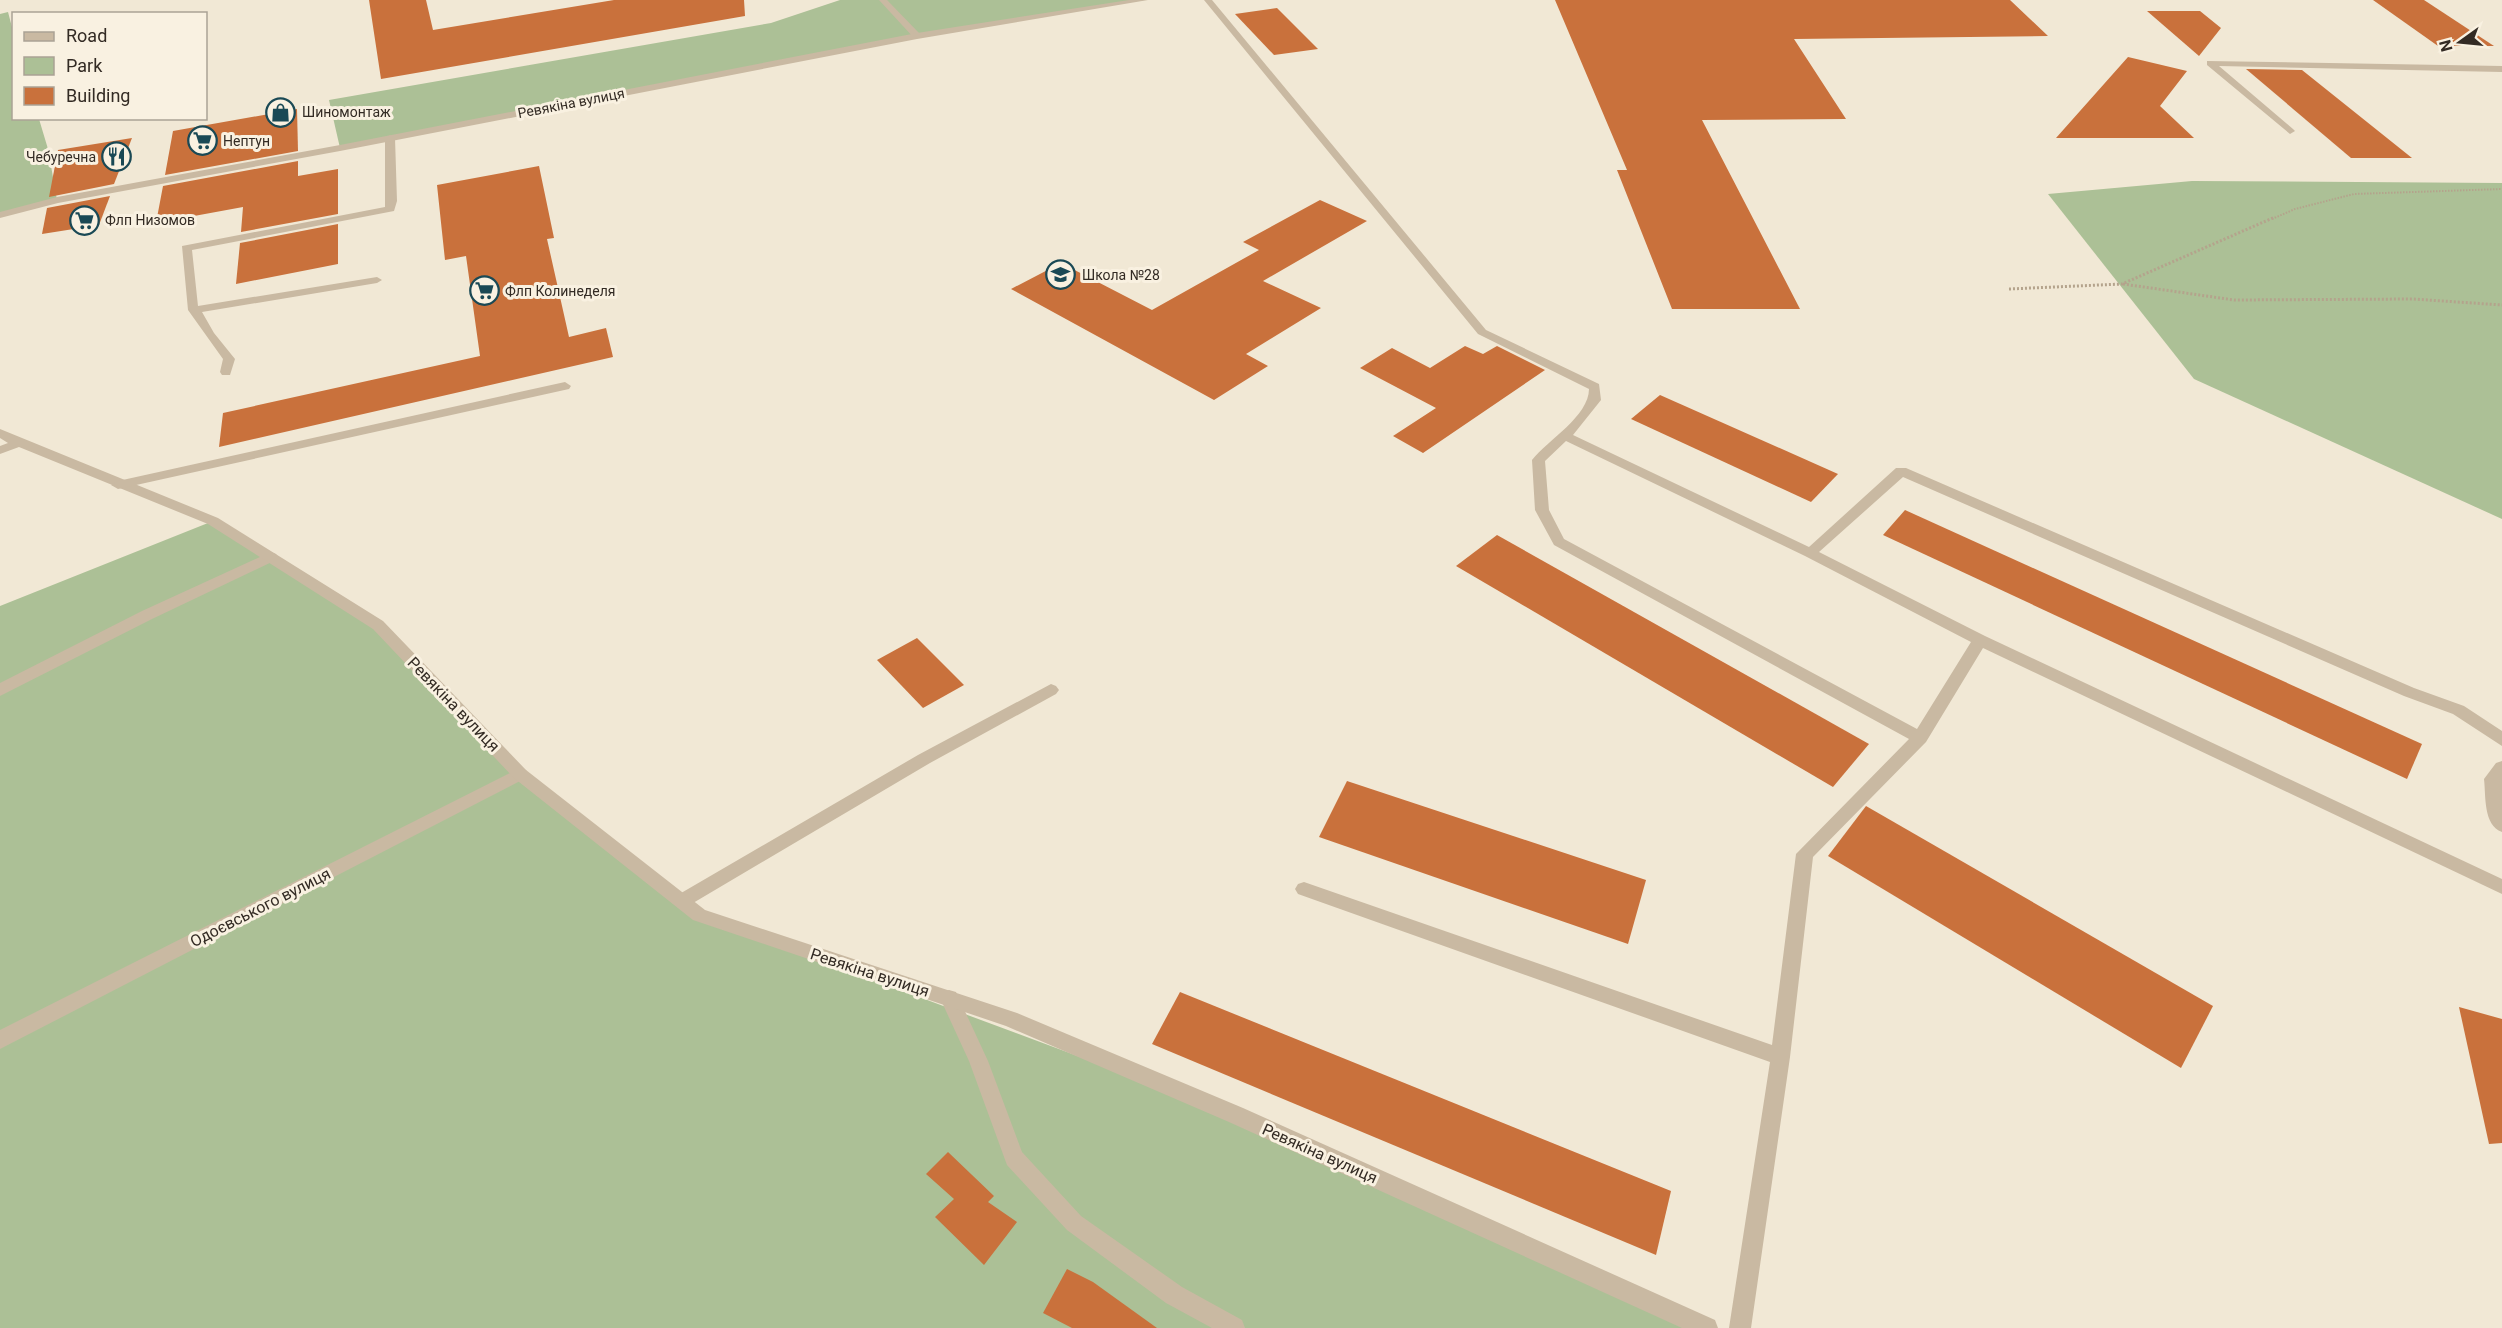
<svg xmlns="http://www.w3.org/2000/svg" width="2502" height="1328" font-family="Roboto,sans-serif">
  <rect width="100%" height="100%" fill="#f1e8d5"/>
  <g fill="#acc096">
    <path d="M840,0H1144L917,36L340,148L329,100L771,23Z"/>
    <path d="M8,12L13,31L14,118L39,119L48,149L57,200L0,215V14Z"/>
    <path d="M2192,181L2502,183V519L2194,379L2048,194Z"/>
    <path d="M213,521L378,625L520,774L699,915L1236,1115L1707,1328H0V606Z"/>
  </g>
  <g fill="#c9713c">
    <path d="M369,0H426L433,30L614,0H744L745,16L381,79Z"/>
    <path d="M1555,0H2010L2048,36L1794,39L1846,119L1702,120L1800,309H1672L1617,170H1627Z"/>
    <path d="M2373,0H2424L2494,46H2438Z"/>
    <path d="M1277,8L1318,49L1274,55L1235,14Z"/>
    <path d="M2147,11H2200L2221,28L2199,56Z"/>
    <path d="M2128,57L2187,71L2160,106L2194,138H2056Z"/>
    <path d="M2246,69L2302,70L2412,158H2351Z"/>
    <path d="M297,109L298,151L165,175L173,131Z"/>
    <path d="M132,138L114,184L49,197L58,150Z"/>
    <path d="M298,161V176L338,169V214L241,232L243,207L156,223L163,186Z"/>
    <path d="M539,166L554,238L547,239L569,337L606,328L613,357L219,447L223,413L480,356L466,256L445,260L437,185Z"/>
    <path d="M110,196L99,225L42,234L47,208Z"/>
    <path d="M1320,200L1367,221L1263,281L1321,308L1246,354L1268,366L1214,400L1011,289L1061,263L1152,310L1259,250L1243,242Z"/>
    <path d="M338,224V264L236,284L240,243Z"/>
    <path d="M1465,346L1483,354L1497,346L1545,370L1423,453L1393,436L1436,408L1360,368L1392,348L1430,368Z"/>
    <path d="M1660,395L1838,474L1811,502L1631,419Z"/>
    <path d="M1905,510L2422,744L2407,779L1883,535Z"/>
    <path d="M1497,535L1869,744L1833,787L1456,566Z"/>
    <path d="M917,638L964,685L923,708L877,660Z"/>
    <path d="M1347,781L1646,880L1628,944L1319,837Z"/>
    <path d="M1866,806L2213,1006L2181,1068L1828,856Z"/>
    <path d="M1180,992L1671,1191L1656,1255L1152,1044Z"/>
    <path d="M2459,1007L2502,1019V1143L2489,1144Z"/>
    <path d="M948,1152L994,1196L988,1202L1017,1222L984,1265L935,1217L954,1199L926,1174Z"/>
    <path d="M1067,1269L1093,1282L1157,1328H1072L1043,1313Z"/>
  </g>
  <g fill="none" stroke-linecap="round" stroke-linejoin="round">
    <path stroke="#b4a38c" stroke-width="2" stroke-dasharray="1.5 1.5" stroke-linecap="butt" d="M2272,219L2295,209L2354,194L2502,189"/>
    <g stroke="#b4a38c" stroke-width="3" stroke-dasharray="2 2" stroke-linecap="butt">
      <path d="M2123,284L2234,300L2413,299L2502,305"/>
      <path d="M2009,289L2122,284L2275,217"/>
    </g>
    <g fill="#c9b9a2" fill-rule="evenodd">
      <path d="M879,0H887L920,34V38H914Z"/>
      <path d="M1204,0H1212L1486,330L1599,384L1601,400L1573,435L1809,547L1896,468H1906L2414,688L2464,706L2502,731V746L2453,714L2404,696L1903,477L1819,552L1985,636L2502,879V894L1983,648L1926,742L1813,857L1790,1057L1751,1328H1729L1770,1062L1298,894L1295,889L1298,884L1304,882L1772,1045L1796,854L1909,739L1554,545L1535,510L1532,460C1548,440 1589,416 1589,389L1478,334ZM1566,441L1805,556L1971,642L1917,729L1564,539L1549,510L1545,461Z"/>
      <path d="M2207,61L2502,66V72L2219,66L2293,129L2295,131L2290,134L2207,65Z"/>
      <path d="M390,135L395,138L397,201L394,211L192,250L198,306L377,277L382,280L377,283L202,312L214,333L235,359L230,375H222L220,372L223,359L188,310L182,246L385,207V138Z"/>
      <path d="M271,552L276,554L278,557L276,560L152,619L0,696V683L142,611Z"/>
      <path d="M1051,684L1056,686L1059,690L1056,694L930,763L688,906L682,908L676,906L673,901L676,896L918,755Z"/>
      <path d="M2502,761V832C2483,825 2486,796 2484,779L2496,763Z"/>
      <path d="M520,768L526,770L528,774L526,778L0,1049V1030Z"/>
      <path d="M949,990L956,992L988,1061L1022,1152L1081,1216L1182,1287L1242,1320L1245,1328H1212L1166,1303L1067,1230L1007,1165L969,1061L940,998L942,992Z"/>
    </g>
    <path fill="#c9b9a2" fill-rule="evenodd" d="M0,429L218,518L383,621L526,770L705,910L1017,1013L1243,1108L1715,1320L1718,1328H1682L1229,1122L1006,1026L693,920L514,778L373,629L208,524L19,447L0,454V446L8,443L0,438Z"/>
    <g fill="#c9b9a2" fill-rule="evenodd">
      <path d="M1129,0H1148L917,39L340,151L58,203L0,218V212L57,197L340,145L917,33Z"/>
      <path d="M565,382L571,386L569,389L118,489L111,485L118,481Z"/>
    </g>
  </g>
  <defs>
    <symbol id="shop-ring" viewBox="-11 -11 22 22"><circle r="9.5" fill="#f9f1e1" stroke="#1a4955" stroke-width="1.5"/><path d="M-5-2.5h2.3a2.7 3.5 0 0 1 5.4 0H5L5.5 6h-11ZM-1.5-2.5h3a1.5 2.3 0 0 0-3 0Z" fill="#1a4955"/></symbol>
    <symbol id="supermarket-ring" viewBox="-11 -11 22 22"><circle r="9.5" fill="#f9f1e1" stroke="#1a4955" stroke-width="1.5"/><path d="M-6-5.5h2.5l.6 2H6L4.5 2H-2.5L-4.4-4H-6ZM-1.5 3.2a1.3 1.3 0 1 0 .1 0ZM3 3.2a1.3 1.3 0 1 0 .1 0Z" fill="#1a4955"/></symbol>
    <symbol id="restaurant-ring" viewBox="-11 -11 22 22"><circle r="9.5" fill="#f9f1e1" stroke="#1a4955" stroke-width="1.5"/><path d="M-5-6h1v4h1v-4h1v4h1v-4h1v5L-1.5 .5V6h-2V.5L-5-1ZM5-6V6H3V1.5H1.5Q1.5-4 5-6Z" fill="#1a4955"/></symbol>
    <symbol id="school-ring" viewBox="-11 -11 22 22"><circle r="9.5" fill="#f9f1e1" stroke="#1a4955" stroke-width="1.5"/><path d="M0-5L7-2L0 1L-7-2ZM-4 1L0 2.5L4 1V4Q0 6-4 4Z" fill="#1a4955"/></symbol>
  </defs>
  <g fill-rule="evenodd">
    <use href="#shop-ring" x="264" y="96" width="33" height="33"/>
    <use href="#supermarket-ring" x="186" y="124" width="33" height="33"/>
    <use href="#restaurant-ring" x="100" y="140" width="33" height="33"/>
    <use href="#supermarket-ring" x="68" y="204" width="33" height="33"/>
    <use href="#school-ring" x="1044" y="258" width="33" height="33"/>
    <use href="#supermarket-ring" x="468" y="274" width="33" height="33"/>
  </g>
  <g text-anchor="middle" stroke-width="6" stroke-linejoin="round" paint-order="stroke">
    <g font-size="14" fill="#332b24" stroke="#f9f1e1">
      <text transform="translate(571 103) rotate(-11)" y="5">Ревякіна вулиця</text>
    </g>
    <g font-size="14" fill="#332b24" stroke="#f9f1e1" text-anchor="start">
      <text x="302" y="117">Шиномонтаж</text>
      <text x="223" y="146">Нептун</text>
      <text x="96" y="162" text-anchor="end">Чебуречна</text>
      <text x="105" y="225">Флп Низомов</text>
      <text x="1082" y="280">Школа №28</text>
      <text x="505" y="296">Флп Колинеделя</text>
    </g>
    <g font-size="16" fill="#332b24" stroke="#f9f1e1">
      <text transform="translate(454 704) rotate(46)" y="6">Ревякіна вулиця</text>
      <text transform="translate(260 907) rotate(-27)" y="6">Одоєвського вулиця</text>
      <text transform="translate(870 972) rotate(18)" y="6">Ревякіна вулиця</text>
      <text transform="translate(1320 1153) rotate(24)" y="6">Ревякіна вулиця</text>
    </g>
  </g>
  <rect x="12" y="12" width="195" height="108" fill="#f9f1e1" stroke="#aaa295" stroke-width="1.5"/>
  <rect x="24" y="32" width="30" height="9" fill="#c9b9a2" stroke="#aaa295" stroke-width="1.5"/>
  <text x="66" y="42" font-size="18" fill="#332b24">Road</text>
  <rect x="24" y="57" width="30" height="18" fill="#acc096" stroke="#aaa295" stroke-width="1.5"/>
  <text x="66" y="72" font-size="18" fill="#332b24">Park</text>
  <rect x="24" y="87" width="30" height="18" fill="#c9713c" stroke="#aaa295" stroke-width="1.5"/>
  <text x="66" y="102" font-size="18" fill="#332b24">Building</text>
  <g transform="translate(2460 42) rotate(255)" stroke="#f9f1e1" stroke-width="4.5" paint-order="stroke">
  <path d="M0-4.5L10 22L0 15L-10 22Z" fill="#332b24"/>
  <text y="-9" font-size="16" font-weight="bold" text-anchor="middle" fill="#332b24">N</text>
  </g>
</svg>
